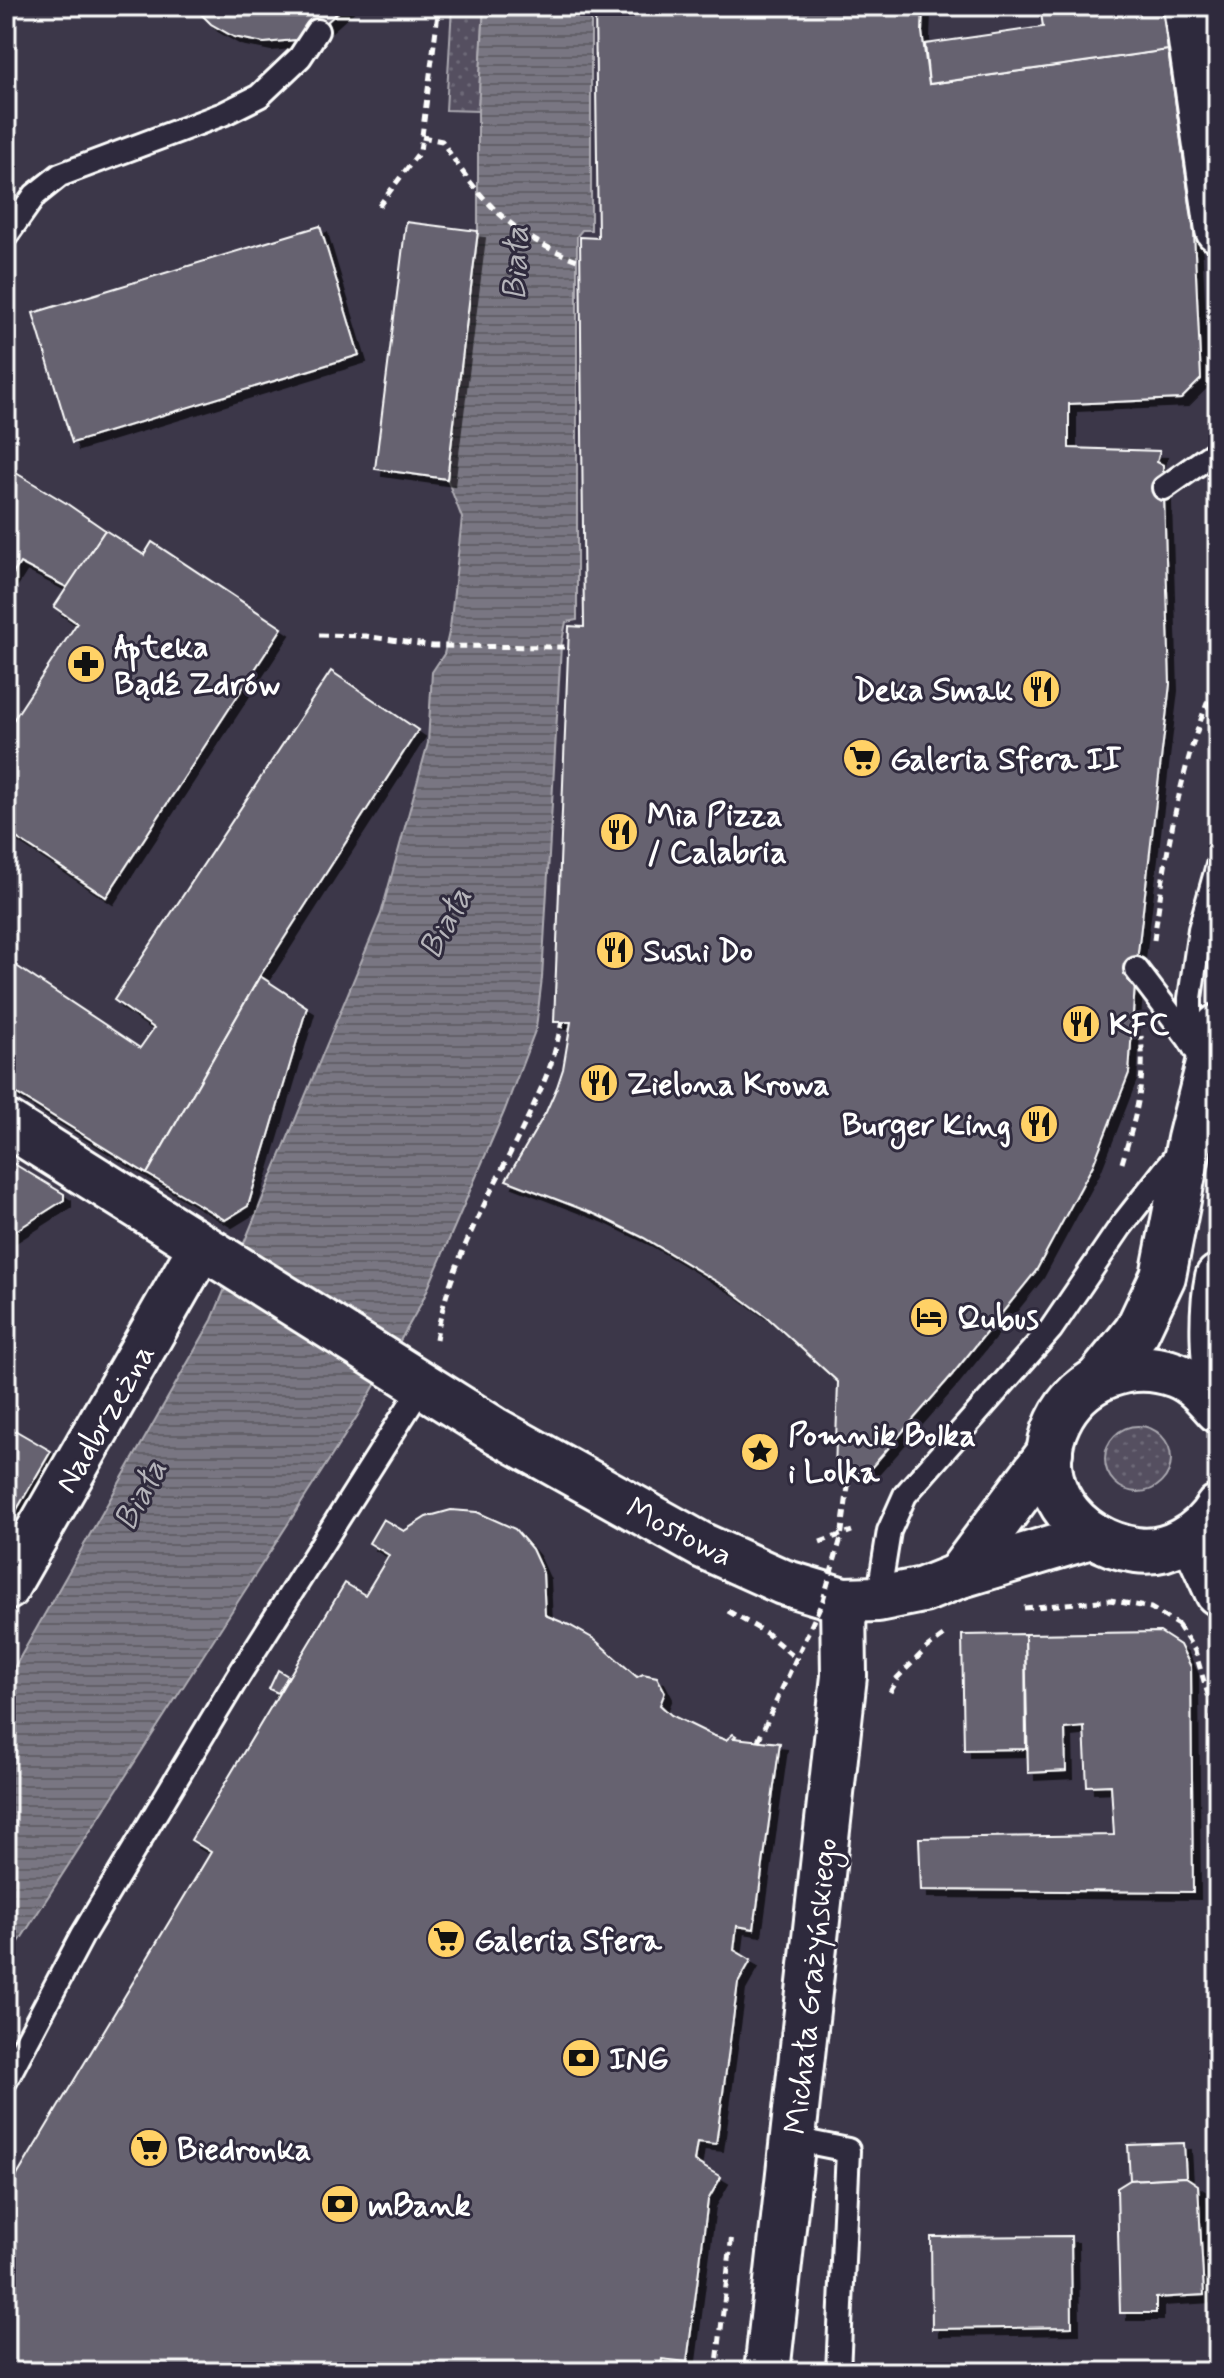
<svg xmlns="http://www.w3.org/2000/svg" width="1224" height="2378" font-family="Mynerve,sans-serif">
  <defs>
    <pattern id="grass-dots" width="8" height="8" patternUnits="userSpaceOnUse" patternTransform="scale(2)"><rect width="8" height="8" fill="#555060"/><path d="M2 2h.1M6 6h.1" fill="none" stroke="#6e6a78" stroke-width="1.8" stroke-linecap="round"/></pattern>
    <pattern id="water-rules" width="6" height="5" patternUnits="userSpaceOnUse" patternTransform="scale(2)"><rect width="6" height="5" fill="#797682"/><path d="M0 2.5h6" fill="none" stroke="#626167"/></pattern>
    <filter id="shadow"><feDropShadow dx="7" dy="7" stdDeviation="0" flood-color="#0009"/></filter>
  </defs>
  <rect width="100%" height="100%" fill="#3c3749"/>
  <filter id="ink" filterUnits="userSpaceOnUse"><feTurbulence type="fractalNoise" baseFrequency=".0125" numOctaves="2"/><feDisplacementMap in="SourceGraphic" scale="16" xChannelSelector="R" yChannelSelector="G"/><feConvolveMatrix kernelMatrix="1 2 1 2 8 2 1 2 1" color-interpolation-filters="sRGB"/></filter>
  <g filter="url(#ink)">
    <g fill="url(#grass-dots)" stroke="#aaa8b0" stroke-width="2">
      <path d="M452,6H484L478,111L446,110Z"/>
      <circle cx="1138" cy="1459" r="33"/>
    </g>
    <path fill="url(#water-rules)" stroke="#afadb4" stroke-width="2" d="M484,6H591V230H582L577,236V620L566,622L561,646L542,978L536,1028L504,1112L422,1302L358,1415L6,1962V1682L212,1320L381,914L428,743L432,672L444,654L450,628L462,518L447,479L478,231V111Z"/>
    <g fill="#666270" stroke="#fff" stroke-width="2" filter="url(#shadow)">
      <path d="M193,6H345L317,31L295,40L264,43L234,37L211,24Z"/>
      <path d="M595,6H923L922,32L929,84L1168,50L1194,233L1201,379L1181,399L1069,404V448L1160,451L1157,462L1163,465L1170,684L1136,969L1129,1073L1093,1165L1036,1271L952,1375L864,1476L862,1472L835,1471L838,1382L768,1318L729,1289L644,1238L597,1215L506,1180L546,1112L557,1087L563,1069L571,1022H554L569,626L584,627L580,237L598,238Z"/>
      <path d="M1040,6H1162L1168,50L929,84L925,44L1043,27Z"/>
      <path d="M406,222L478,231L447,479L375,469Z"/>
      <path d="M320,226L359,355L72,443L33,313Z"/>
      <path d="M6,467L66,503L105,530L68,588L20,563L6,585Z"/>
      <path d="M105,530L144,555L152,542L282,628L106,897L6,831V731L77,623L54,607Z"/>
      <path d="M331,671L418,730L260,976L147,1174L6,1087V959L140,1048L154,1028L114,1000Z"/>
      <path d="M260,976L307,1007L248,1206L225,1220L147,1174Z"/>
      <path d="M6,1159L64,1194V1200L6,1237Z"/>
      <path d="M6,1425L51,1451L6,1528Z"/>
      <path d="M451,1510L477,1512L515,1529L532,1549L543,1573L545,1615L569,1625L594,1639L637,1677L643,1674L657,1677L665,1692L660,1705L671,1715L712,1735L726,1740L733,1734L736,1736L734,1738L780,1743L754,1929L737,1926L734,1950L751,1960L738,1983L716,2144L697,2142L694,2161L721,2177L708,2200L687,2362L662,2359L660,2372H6V2194L211,1852L191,1840L345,1583L365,1595L389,1555L369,1543L383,1519L404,1531L426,1517Z"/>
      <path d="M1160,1632L1180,1645L1191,1667L1193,1892L921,1890L919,1838L1114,1835L1111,1785L1087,1786L1084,1727L1065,1729L1066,1771L1028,1773L1025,1634Z"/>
      <path d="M1025,1634L1026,1749L964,1750L962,1635Z"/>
      <path d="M278,1670L288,1676L278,1693L269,1689Z"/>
      <path d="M1184,2143L1186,2177L1130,2180L1128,2145Z"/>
      <path d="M1186,2177L1198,2185L1204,2295L1156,2298V2313H1120L1117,2188L1130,2180Z"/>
      <path d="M1071,2236L1072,2327L932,2329L931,2237Z"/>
    </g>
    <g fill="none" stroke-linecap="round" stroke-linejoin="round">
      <defs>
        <g id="lane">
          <path d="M6,236L35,195L60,175L223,114L259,96L300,57L317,31"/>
          <path d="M1164,488L1218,450"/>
          <path d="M1136,969L1190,1040"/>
          <path d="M1206,1068L1190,1040V998L1200,929L1218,865"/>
          <path d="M878,1599L889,1531L905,1495L1051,1329L1121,1226L1179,1152"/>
          <path d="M6,2080L82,1936L237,1678L422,1386"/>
          <path d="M793,2139L848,2150L838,2372"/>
        </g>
        <g id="street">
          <path d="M1186,6L1218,230"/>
          <path d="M1192,1536L1218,1593"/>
          <path d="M6,1588L201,1247"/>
          <path d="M767,2372L844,1676L843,1600"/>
        </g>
        <g id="secondary">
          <path d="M6,1123L493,1429L703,1546L783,1582L843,1600L878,1599L923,1590L958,1576L1091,1536"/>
          <path d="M1218,1277C1210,1316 1214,1358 1218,1398"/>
          <path d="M1099,1378L1137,1331L1163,1276L1190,1139L1218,1027"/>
          <path d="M1218,1410C1206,1396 1194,1382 1176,1375C1131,1358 1079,1377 1058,1422C1029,1482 1074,1542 1136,1550C1168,1555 1202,1534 1218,1507"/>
          <path d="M958,1576L1050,1452"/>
        </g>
      </defs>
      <use href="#lane" stroke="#fff" stroke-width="28"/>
      <use href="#street" stroke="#fff" stroke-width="50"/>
      <use href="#secondary" stroke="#fff" stroke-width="50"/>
      <g stroke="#fff" stroke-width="5" stroke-dasharray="8 6" stroke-linecap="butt">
        <path d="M422,137L442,141C478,199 514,238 580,261"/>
        <path d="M379,206L420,151L439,6"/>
        <path d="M319,635L365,636L433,646L567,647"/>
        <path d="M1154,940C1166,851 1181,759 1218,677"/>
        <path d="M1122,1163C1135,1119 1146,1083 1141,1036"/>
        <path d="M436,1339C453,1241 514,1160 549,1069C555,1054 558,1037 562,1022"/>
        <path d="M820,1542L852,1531"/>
        <path d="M1024,1608L1110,1600L1151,1608L1178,1625L1184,1623"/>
        <path d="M728,1611L766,1633L798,1660"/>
        <path d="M1178,1625L1195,1651L1212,1708L1218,2002"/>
        <path d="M896,1679L927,1648L947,1633"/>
        <path d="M890,1692L898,1679"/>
        <path d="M716,2372L732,2234"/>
      </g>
      <use href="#lane" stroke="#2f2a3d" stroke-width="22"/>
      <use href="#street" stroke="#2f2a3d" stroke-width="44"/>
      <use href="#secondary" stroke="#2f2a3d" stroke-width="44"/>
      <path stroke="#fff" stroke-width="5" stroke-dasharray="8 6" stroke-linecap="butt" d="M758,1741L823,1600L841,1538L850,1472"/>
    </g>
  </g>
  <defs>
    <symbol id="pharmacy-disc" viewBox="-11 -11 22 22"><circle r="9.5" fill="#ffd166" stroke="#2f2a3d"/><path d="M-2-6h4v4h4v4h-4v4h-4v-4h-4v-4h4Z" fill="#111"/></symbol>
    <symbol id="restaurant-disc" viewBox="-11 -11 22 22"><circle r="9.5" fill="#ffd166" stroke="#2f2a3d"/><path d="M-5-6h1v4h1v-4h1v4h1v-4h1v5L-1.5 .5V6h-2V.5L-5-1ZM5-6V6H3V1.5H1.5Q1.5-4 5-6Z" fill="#111"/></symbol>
    <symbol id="supermarket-disc" viewBox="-11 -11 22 22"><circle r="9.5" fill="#ffd166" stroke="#2f2a3d"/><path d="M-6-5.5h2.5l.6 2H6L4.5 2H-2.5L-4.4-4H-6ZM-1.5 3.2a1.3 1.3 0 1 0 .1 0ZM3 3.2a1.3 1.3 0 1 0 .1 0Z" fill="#111"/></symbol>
    <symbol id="hotel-disc" viewBox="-11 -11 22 22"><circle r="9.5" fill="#ffd166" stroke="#2f2a3d"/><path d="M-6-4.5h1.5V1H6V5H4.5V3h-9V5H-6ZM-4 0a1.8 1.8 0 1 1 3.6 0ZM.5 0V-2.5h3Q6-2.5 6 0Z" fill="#111"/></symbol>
    <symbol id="sight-disc" viewBox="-11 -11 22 22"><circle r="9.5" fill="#ffd166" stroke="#2f2a3d"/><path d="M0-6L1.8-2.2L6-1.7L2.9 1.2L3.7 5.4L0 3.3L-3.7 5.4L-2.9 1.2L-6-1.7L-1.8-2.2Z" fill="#111"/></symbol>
    <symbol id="bank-disc" viewBox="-11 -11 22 22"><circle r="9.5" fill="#ffd166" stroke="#2f2a3d"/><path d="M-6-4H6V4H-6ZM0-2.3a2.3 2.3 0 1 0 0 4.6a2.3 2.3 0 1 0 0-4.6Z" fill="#111"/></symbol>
  </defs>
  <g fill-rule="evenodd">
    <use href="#pharmacy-disc" x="64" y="642" width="44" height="44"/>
    <use href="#restaurant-disc" x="1019" y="667" width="44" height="44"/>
    <use href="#supermarket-disc" x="840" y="736" width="44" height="44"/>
    <use href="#restaurant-disc" x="597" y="810" width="44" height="44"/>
    <use href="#restaurant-disc" x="593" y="928" width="44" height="44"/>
    <use href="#restaurant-disc" x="1059" y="1002" width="44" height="44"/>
    <use href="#restaurant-disc" x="577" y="1061" width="44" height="44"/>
    <use href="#restaurant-disc" x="1017" y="1102" width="44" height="44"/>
    <use href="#hotel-disc" x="907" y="1295" width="44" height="44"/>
    <use href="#sight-disc" x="738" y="1430" width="44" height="44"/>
    <use href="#supermarket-disc" x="424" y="1917" width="44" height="44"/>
    <use href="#bank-disc" x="559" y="2036" width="44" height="44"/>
    <use href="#supermarket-disc" x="127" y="2126" width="44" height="44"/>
    <use href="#bank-disc" x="318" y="2182" width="44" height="44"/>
  </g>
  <g text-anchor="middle" stroke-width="6" stroke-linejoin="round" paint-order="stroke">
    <g font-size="32" font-weight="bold" fill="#fff" stroke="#2f2a3d" text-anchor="start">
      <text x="114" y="657">Apteka<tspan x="114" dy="37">Bądź Zdrów</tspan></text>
      <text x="1013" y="700" text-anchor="end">Deka Smak</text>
      <text x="890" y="769">Galeria Sfera II</text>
      <text x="647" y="825">Mia Pizza<tspan x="647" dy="37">/ Calabria</tspan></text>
      <text x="643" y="961">Sushi Do</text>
      <text x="1109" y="1035">KFC</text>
      <text x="627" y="1094">Zielona Krowa</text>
      <text x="1011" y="1135" text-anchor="end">Burger King</text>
      <text x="957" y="1328">Qubus</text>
      <text x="788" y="1445">Pomnik Bolka<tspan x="788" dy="37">i Lolka</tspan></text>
      <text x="474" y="1950">Galeria Sfera</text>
      <text x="609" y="2069">ING</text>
      <text x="177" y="2159">Biedronka</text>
      <text x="368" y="2215">mBank</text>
    </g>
    <g font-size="32" fill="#fff" stroke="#2f2a3d">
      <text transform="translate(104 1418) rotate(-60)" y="11">Nadbrzeżna</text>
      <text transform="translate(680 1531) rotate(27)" y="11">Mostowa</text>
      <text transform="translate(810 1986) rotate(-84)" y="11">Michała Grażyńskiego</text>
    </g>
    <g font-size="34" font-style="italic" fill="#b5b4ba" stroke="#2f2a3d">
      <text transform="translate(514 263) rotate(-88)" y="12">Biała</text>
      <text transform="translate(444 922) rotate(-62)" y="12">Biała</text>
      <text transform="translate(139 1494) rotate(-62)" y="12">Biała</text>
    </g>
  </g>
  <rect width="1224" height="2378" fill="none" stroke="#2f2a3d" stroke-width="32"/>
  <rect x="16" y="16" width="1192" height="2346" fill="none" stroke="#fff" stroke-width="3" filter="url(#ink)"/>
</svg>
